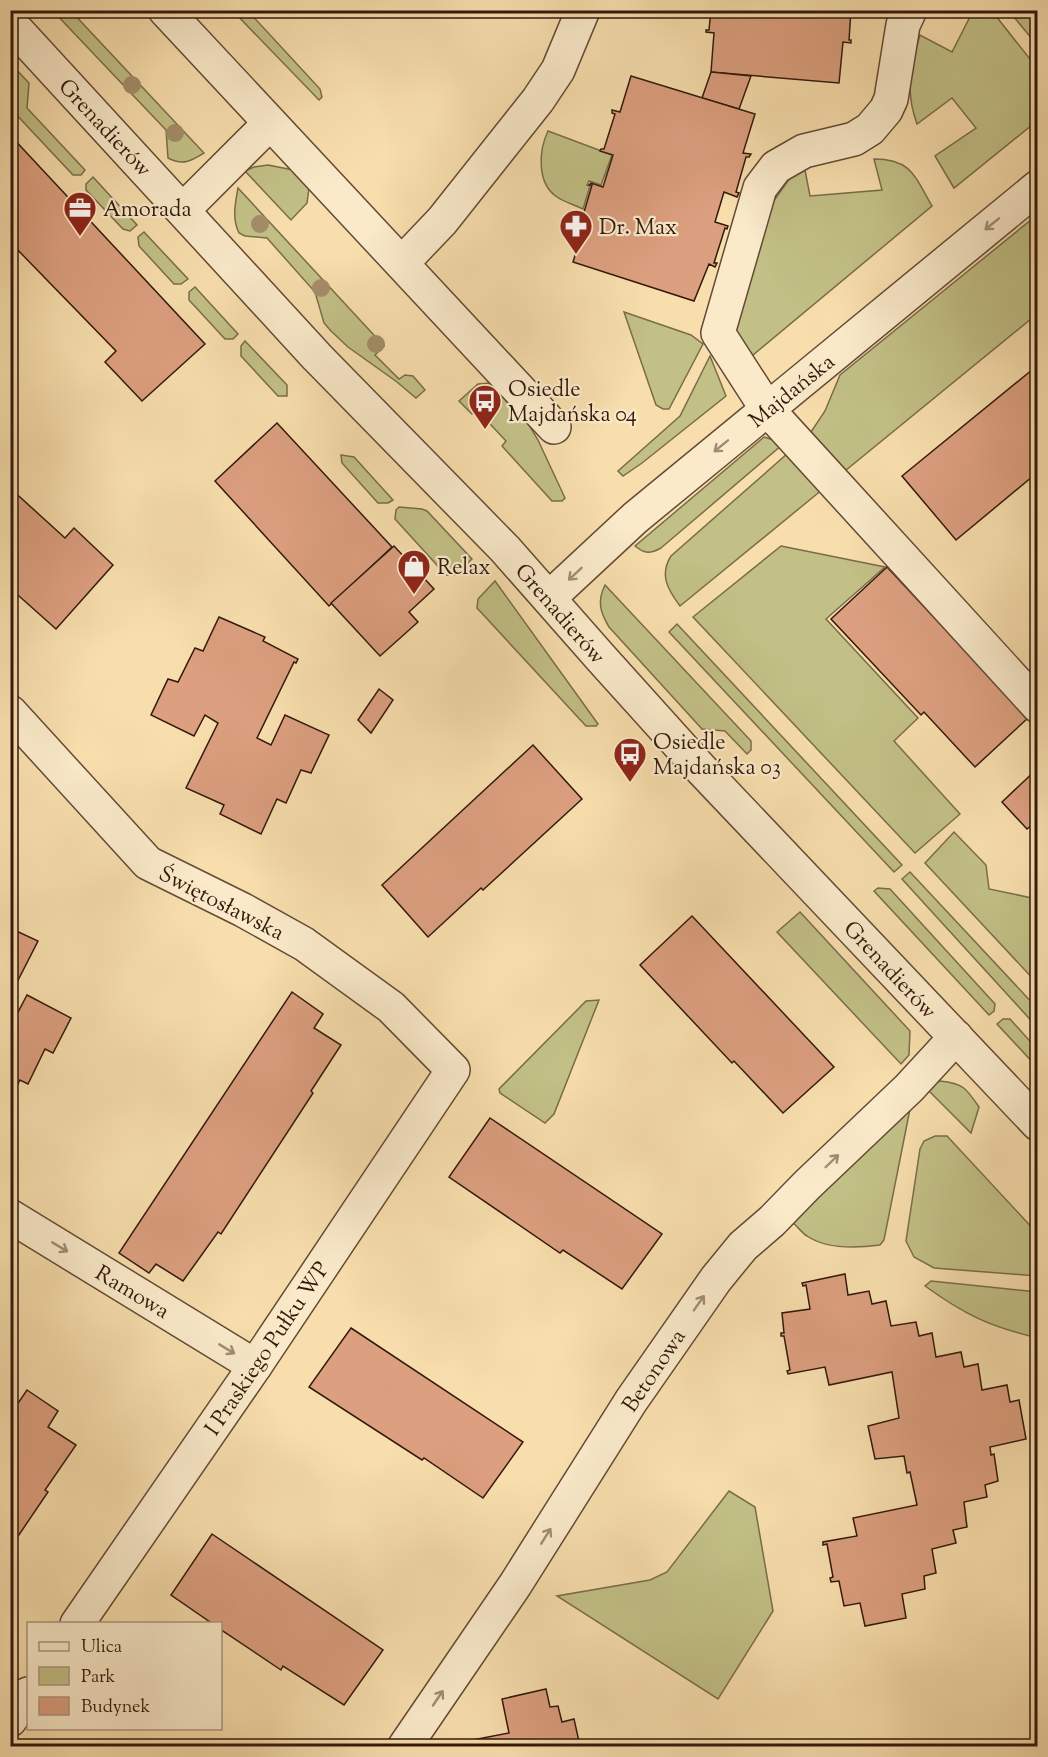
<svg xmlns="http://www.w3.org/2000/svg" width="1048" height="1757" font-family="'Sorts Mill Goudy',serif">
  <rect width="100%" height="100%" fill="#f8dead"/>
  <filter id="stains"><feTurbulence type="fractalNoise" baseFrequency=".00333" numOctaves="4"/><feColorMatrix values="0 0 0 0 .2 0 0 0 0 .09 0 0 0 0 .02 0 0 0 .5 -.17"/></filter>
  <radialGradient id="worn" r=".72"><stop offset=".6" stop-color="#630" stop-opacity="0"/><stop offset="1" stop-color="#630" stop-opacity=".3"/></radialGradient>
  <g fill="#c2c086" stroke="#7a6c4a" stroke-width="1.5">
    <path d="M53,11H71L204,153C191,161 183,166 168,158L166,130Z"/>
    <path d="M233,11H248L320,89L322,97L319,100Z"/>
    <path d="M973,11H992L1037,68V121L954,188L935,156L976,128L952,98L917,124C905,91 910,68 920,35L952,52Z"/>
    <path d="M1009,11H1037V45Z"/>
    <path d="M10,63L29,83L27,108L85,170L81,175H73L11,109Z"/>
    <path d="M548,131L612,155L601,185L589,181L587,185L590,186L583,209C575,205 564,202 557,197C536,183 539,150 548,131Z"/>
    <path d="M874,159C912,159 915,177 932,206L753,355L738,344L733,332L763,216L790,178L805,170L810,196L882,190Z"/>
    <path d="M268,165L293,170L309,188L307,203L291,220L245,171L254,167Z"/>
    <path d="M93,177L137,225L130,231L123,229L86,190V184Z"/>
    <path d="M238,188L384,346L375,355L399,379L405,375L413,376L425,390L416,398L397,382L348,347L331,331L324,323L315,292L267,238L245,236L239,233C232,219 235,204 238,188Z"/>
    <path d="M1037,215V314L840,475L807,438L825,411L840,375Z"/>
    <path d="M144,232L188,279L181,284H174L139,246L138,237Z"/>
    <path d="M195,287L238,334L233,339H225L189,300V292Z"/>
    <path d="M624,312L691,335L703,344L669,409H663L656,405Z"/>
    <path d="M245,341L287,385V396H278L241,356V346Z"/>
    <path d="M710,356L726,396L642,463L623,476L618,471L680,416Z"/>
    <path d="M490,383L529,425L538,440L565,498L562,501H552L502,446L506,441L477,410L472,414L459,401L478,384Z"/>
    <path d="M764,437L777,441L782,445L661,548C650,554 645,554 635,546Z"/>
    <path d="M788,453L823,489L680,606C668,590 659,575 671,556Z"/>
    <path d="M341,455L354,457L393,500L388,503H378L342,463Z"/>
    <path d="M399,507L422,509L427,511L472,559L455,575H446L395,519L396,510Z"/>
    <path d="M781,546L885,567L826,619L918,718L894,741L960,814L915,853L693,617Z"/>
    <path d="M495,581L598,724L596,726H586L477,608L478,599Z"/>
    <path d="M605,585L751,741V750L747,754L725,731L702,729L609,627C600,612 597,601 605,585Z"/>
    <path d="M677,624L902,865L894,872L669,632Z"/>
    <path d="M954,832L986,865L989,889L1037,899V983L925,863Z"/>
    <path d="M910,872L1037,1008V1027L902,879Z"/>
    <path d="M878,888L890,889L995,1004L994,1011L989,1015L874,891Z"/>
    <path d="M800,912L910,1031L909,1055L901,1064L777,932Z"/>
    <path d="M599,1000L554,1114L545,1123L500,1093L499,1089L586,1001Z"/>
    <path d="M1003,1019H1010L1037,1049V1067L997,1024Z"/>
    <path d="M940,1081C963,1083 967,1089 979,1107L971,1133L928,1090L933,1084Z"/>
    <path d="M912,1099L884,1240L880,1245C858,1248 826,1249 807,1236C802,1233 798,1227 793,1223Z"/>
    <path d="M935,1136H947L1037,1233V1276L934,1268L914,1257L906,1241L920,1149L924,1141Z"/>
    <path d="M931,1281L1037,1292L1034,1337C988,1326 964,1314 925,1286Z"/>
    <path d="M729,1491L755,1507L773,1611L718,1699L557,1596L650,1580L667,1572Z"/>
  </g>
  <g fill="#dc9f7f" stroke="#32190d" stroke-width="1.5">
    <path d="M711,10H851L849,40H851V43L843,42L839,83L711,72L714,33L706,32V30H709Z"/>
    <path d="M711,72L751,76L739,109L702,98Z"/>
    <path d="M631,76L755,114L743,153L751,154L749,157H746L736,192L739,193L737,197L724,192L715,222L728,226L727,229L725,228L714,263H717L715,267L709,264L694,301L573,262L585,224L578,222L579,219H582L592,185H589L591,183L603,187L613,155L600,151L601,149H604L615,114L612,113V110L620,112Z"/>
    <path d="M10,135L205,344L142,401L105,362L116,351L10,242Z"/>
    <path d="M1038,365V472L956,540L902,476Z"/>
    <path d="M277,423L392,547L329,606L215,481Z"/>
    <path d="M10,488L65,538L74,528L113,565L56,629L10,588Z"/>
    <path d="M394,546L434,589L409,612L418,622L380,656L331,603Z"/>
    <path d="M887,567L1028,718L975,767L924,712L921,715L831,619Z"/>
    <path d="M219,617L265,637L263,641L298,659L296,663L294,662L257,738L271,745L285,715L329,735L311,773L301,770L286,803L277,799L261,834L220,814L224,805L186,788L218,723L205,715L194,736L151,715L168,679L178,682L195,648L203,651Z"/>
    <path d="M379,689L393,700L371,733L358,720Z"/>
    <path d="M533,745L582,799L483,890L481,888L428,937L382,885Z"/>
    <path d="M1038,768V820L1027,829L1002,802Z"/>
    <path d="M692,916L834,1067L783,1113L734,1061L732,1063L640,965Z"/>
    <path d="M10,928L38,941L10,996Z"/>
    <path d="M292,992L323,1014L314,1028L341,1045L311,1091L313,1093L221,1234L218,1232L183,1281L156,1264L149,1273L119,1253Z"/>
    <path d="M27,995L71,1018L53,1053L45,1049L28,1084L20,1080L10,1099V1011L17,1014Z"/>
    <path d="M490,1118L662,1234L622,1289L563,1250L560,1253L449,1177Z"/>
    <path d="M845,1274L848,1295L869,1291L872,1304L886,1301L891,1326L916,1322L919,1336L932,1333L936,1357L961,1352L964,1367L978,1364L982,1390L1007,1385L1010,1402L1019,1400L1026,1439L990,1447L991,1455L994,1454L998,1481L985,1485L987,1497L964,1502L967,1527L953,1530L956,1543L932,1549L936,1573L924,1576L925,1589L902,1594L906,1618L865,1626L860,1603L844,1606L839,1581L831,1582L830,1578L833,1577L827,1544L823,1545V1542L857,1536L853,1518L917,1505L910,1472L907,1473L904,1456L875,1459L868,1426L899,1418L892,1372L829,1385L825,1367L788,1374L787,1371L790,1370L784,1336H781V1333H784L782,1313L810,1309L806,1285L803,1286L802,1283Z"/>
    <path d="M351,1328L523,1442L483,1498L424,1458L422,1460L309,1387Z"/>
    <path d="M27,1390L58,1411L48,1427L76,1445L45,1490L48,1492L10,1548V1415Z"/>
    <path d="M212,1534L383,1650L344,1705L283,1666L281,1670L220,1629V1624H213L171,1595Z"/>
    <path d="M546,1689L550,1707L558,1706L562,1722L574,1719L580,1746H473L472,1740L509,1733L502,1699Z"/>
  </g>
  <g fill="none" stroke-linecap="round" stroke-linejoin="round">
    <defs>
      <g id="minor">
        <path d="M165,10L554,427"/>
        <path d="M910,10L903,25L891,99L886,110L870,129L854,139L804,151L776,167L760,188L718,333L767,409L1038,706"/>
        <path d="M10,23L317,357L505,549L601,658L702,770L1038,1124"/>
        <path d="M183,210L270,123"/>
        <path d="M402,263L442,221L538,100L558,70L583,10"/>
        <path d="M549,598L635,518L1038,187"/>
        <path d="M10,712L148,863L243,910L304,944L391,1007L453,1070L255,1366L77,1624"/>
        <path d="M10,1216L255,1366"/>
        <path d="M10,1720L28,1694"/>
        <path d="M405,1746L515,1585L631,1401L716,1279L743,1246L772,1221L807,1185L909,1088L956,1037"/>
      </g>
    </defs>
    <use href="#minor" stroke="#644a35" stroke-width="36"/>
    <use href="#minor" stroke="#faeaca" stroke-width="33"/>
  </g>
  <g fill="#a38d69">
    <circle cx="132" cy="85" r="9"/>
    <circle cx="175" cy="133" r="9"/>
    <circle cx="260" cy="224" r="9"/>
    <circle cx="321" cy="288" r="9"/>
    <circle cx="376" cy="344" r="9"/>
  </g>
  <defs><path id="oneway-shaft" d="M-6 0H5M1.5-3L5.5 0L1.5 3" fill="none" stroke-width="1.6" stroke-linecap="round" stroke-linejoin="round" transform="scale(1.5)"/></defs>
  <g stroke="#a08c75">
    <use href="#oneway-shaft" transform="translate(992 224) rotate(141)"/>
    <use href="#oneway-shaft" transform="translate(721 446) rotate(141)"/>
    <use href="#oneway-shaft" transform="translate(575 574) rotate(137)"/>
    <use href="#oneway-shaft" transform="translate(832 1161) rotate(-44)"/>
    <use href="#oneway-shaft" transform="translate(60 1247) rotate(31)"/>
    <use href="#oneway-shaft" transform="translate(699 1303) rotate(-55)"/>
    <use href="#oneway-shaft" transform="translate(227 1349) rotate(31)"/>
    <use href="#oneway-shaft" transform="translate(546 1536) rotate(-58)"/>
    <use href="#oneway-shaft" transform="translate(438 1698) rotate(-56)"/>
  </g>
  <defs>
    <symbol id="office-pin" viewBox="-11 -11 22 30"><path d="M0 17L-7.5 6A9.5 9.5 0 1 1 7.5 6Z" fill="#8f2418" stroke="#faeaca"/><path d="M-6-3h4V-5.5h4V-3h4V5H-6ZM-1-4.5V-3h2v-1.5ZM-6 0V1H6V0Z" fill="#fff"/></symbol>
    <symbol id="pharmacy-pin" viewBox="-11 -11 22 30"><path d="M0 17L-7.5 6A9.5 9.5 0 1 1 7.5 6Z" fill="#8f2418" stroke="#faeaca"/><path d="M-2-6h4v4h4v4h-4v4h-4v-4h-4v-4h4Z" fill="#fff"/></symbol>
    <symbol id="bus-pin" viewBox="-11 -11 22 30"><path d="M0 17L-7.5 6A9.5 9.5 0 1 1 7.5 6Z" fill="#8f2418" stroke="#faeaca"/><path d="M-5-6H5V4H4V6H2V4H-2V6H-4V4H-5ZM-3.5-4V0h7V-4ZM-3.5 1.2v1.5H-2V1.2ZM2 1.2v1.5H3.5V1.2Z" fill="#fff"/></symbol>
    <symbol id="shop-pin" viewBox="-11 -11 22 30"><path d="M0 17L-7.5 6A9.5 9.5 0 1 1 7.5 6Z" fill="#8f2418" stroke="#faeaca"/><path d="M-5-2.5h2.3a2.7 3.5 0 0 1 5.4 0H5L5.5 6h-11ZM-1.5-2.5h3a1.5 2.3 0 0 0-3 0Z" fill="#fff"/></symbol>
  </defs>
  <g fill-rule="evenodd">
    <use href="#office-pin" x="61" y="189" width="38" height="52"/>
    <use href="#pharmacy-pin" x="557" y="207" width="38" height="52"/>
    <use href="#bus-pin" x="466" y="382" width="38" height="52"/>
    <use href="#shop-pin" x="395" y="547" width="38" height="52"/>
    <use href="#bus-pin" x="611" y="735" width="38" height="52"/>
  </g>
  <g text-anchor="middle" stroke-width="4.5" stroke-linejoin="round" paint-order="stroke">
    <g font-size="22" fill="#32190d" stroke="#faeaca">
      <text transform="translate(106 127) rotate(47)" y="8">Grenadierów</text>
      <text transform="translate(791 390) rotate(-39)" y="8">Majdańska</text>
      <text transform="translate(561 613) rotate(49)" y="8">Grenadierów</text>
      <text transform="translate(222 902) rotate(27)" y="8">Świętosławska</text>
      <text transform="translate(891 969) rotate(47)" y="8">Grenadierów</text>
      <text transform="translate(133 1291) rotate(31)" y="8">Ramowa</text>
      <text transform="translate(266 1348) rotate(-56)" y="8">I Praskiego Pułku WP</text>
      <text transform="translate(653 1370) rotate(-56)" y="8">Betonowa</text>
    </g>
    <g font-size="22" fill="#32190d" stroke="#faeaca" text-anchor="start">
      <text x="103" y="216">Amorada</text>
      <text x="599" y="234">Dr. Max</text>
      <text x="508" y="396">Osiedle<tspan x="508" dy="25">Majdańska 04</tspan></text>
      <text x="437" y="574">Relax</text>
      <text x="653" y="749">Osiedle<tspan x="653" dy="25">Majdańska 03</tspan></text>
    </g>
  </g>
  <rect width="1048" height="1757" fill="none" stroke="#f8dead" stroke-width="36"/>
  <rect x="12" y="12" width="1024" height="1733" fill="none" stroke="#32190d" stroke-width="3"/>
  <rect x="18" y="18" width="1012" height="1721" fill="none" stroke="#32190d" stroke-width="1.5"/>
  <rect x="27" y="1622" width="195" height="108" fill="#faeaca" stroke="#aa967e" stroke-width="1.5"/>
  <rect x="39" y="1642" width="30" height="9" fill="#faeaca" stroke="#aa967e" stroke-width="1.5"/>
  <text x="81" y="1652" font-size="18" fill="#32190d">Ulica</text>
  <rect x="39" y="1667" width="30" height="18" fill="#c2c086" stroke="#aa967e" stroke-width="1.5"/>
  <text x="81" y="1682" font-size="18" fill="#32190d">Park</text>
  <rect x="39" y="1697" width="30" height="18" fill="#dc9f7f" stroke="#aa967e" stroke-width="1.5"/>
  <text x="81" y="1712" font-size="18" fill="#32190d">Budynek</text>
  <rect width="100%" height="100%" filter="url(#stains)"/>
  <rect width="100%" height="100%" fill="url(#worn)"/>
</svg>
